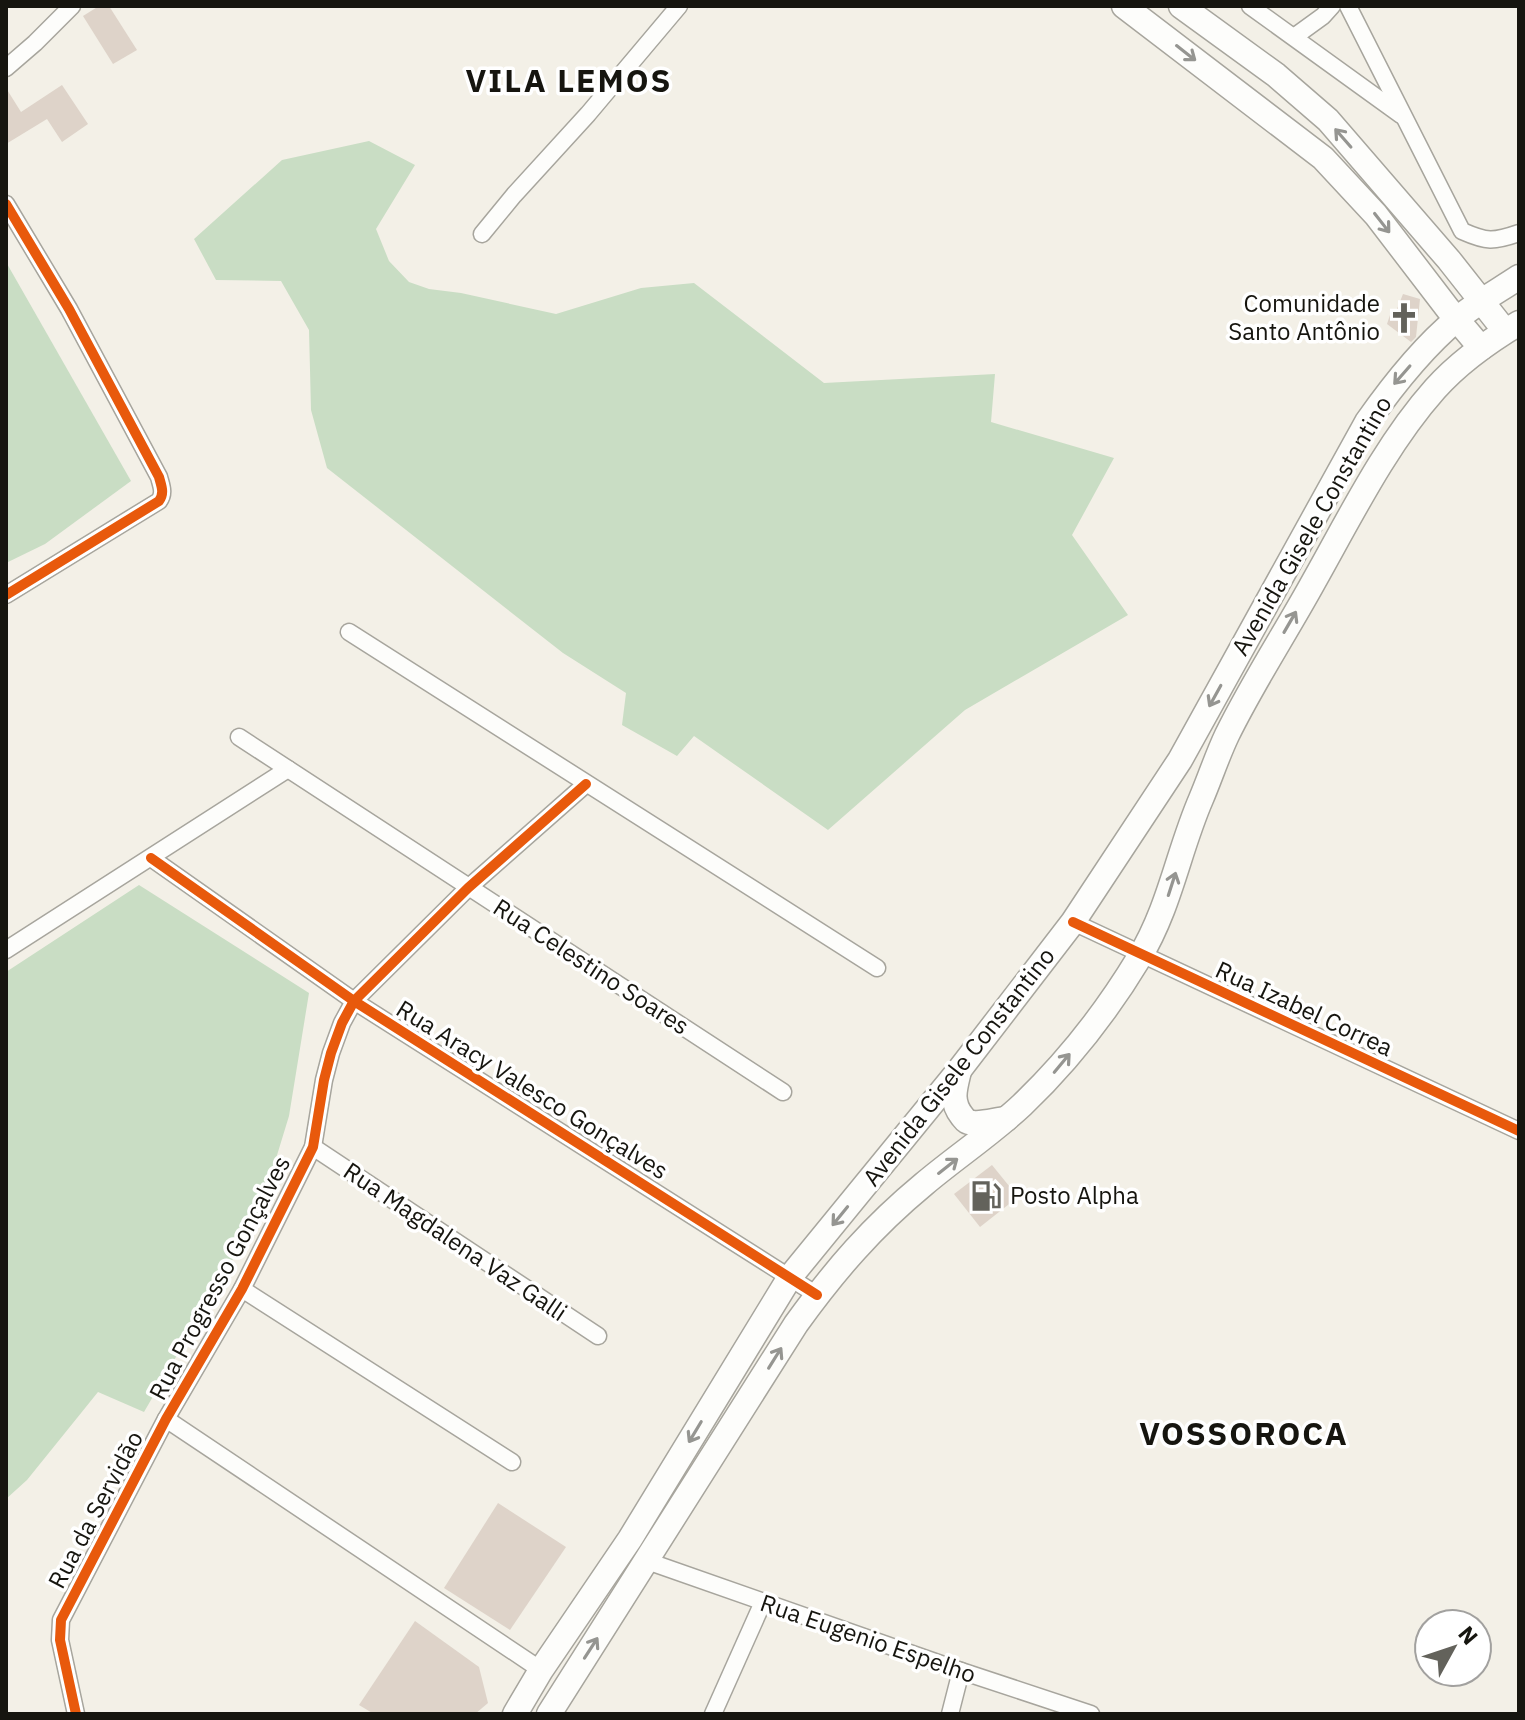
<svg xmlns="http://www.w3.org/2000/svg" width="1525" height="1720" font-family="'IBM Plex Sans',sans-serif">
  <rect width="100%" height="100%" fill="#f3f0e7"/>
  <g fill="#c9ddc4">
    <path d="M369,141L415,165L376,229L389,261L409,282L429,289L461,293L556,314L641,288L694,283L824,383L995,374L991,422L1114,458L1072,535L1128,615L965,710L828,830L694,736L677,756L622,725L626,693L563,653L327,468L311,410L309,330L281,281L216,280L194,239L282,160Z"/>
    <path d="M6,262L131,481L45,544L6,563Z"/>
    <path d="M139,885L309,993L289,1116L259,1214L144,1412L98,1392L27,1480L6,1499V972Z"/>
  </g>
  <g fill="#ded3c9">
    <path d="M99,6H109L137,50L113,64L83,16Z"/>
    <path d="M62,85L88,124L62,142L47,119L6,144V88L21,112Z"/>
    <path d="M1403,294L1420,299L1416,337L1411,342L1387,324L1391,312L1397,309Z"/>
    <path d="M992,1165L1018,1197L980,1227L954,1194Z"/>
    <path d="M498,1503L566,1547L510,1630L444,1588Z"/>
    <path d="M415,1621L479,1667L488,1703L475,1714H374L359,1705Z"/>
  </g>
  <g fill="none" stroke-linecap="round" stroke-linejoin="round">
    <defs>
      <g id="street">
        <path d="M1250,6L1401,115"/>
        <path d="M1348,6L1462,231C1487,242 1493,242 1519,233"/>
        <path d="M1294,37L1323,16L1332,6"/>
        <path d="M6,68L35,43L72,6"/>
        <path d="M6,204L69,309L159,477C161,485 165,493 159,501L6,595"/>
        <path d="M482,234L514,195L588,114L679,6"/>
        <path d="M349,632L877,968"/>
        <path d="M239,737L783,1092"/>
        <path d="M151,858L354,1001L817,1295"/>
        <path d="M1073,922L1519,1131"/>
        <path d="M6,950L288,769"/>
        <path d="M313,1147L598,1336"/>
        <path d="M242,1289L512,1462"/>
        <path d="M166,1419L541,1670"/>
        <path d="M647,1561L961,1671L1091,1714"/>
        <path d="M76,1714L60,1640L61,1620L166,1419L242,1289L313,1147L324,1080L331,1053L342,1023L354,1001L468,888L586,784"/>
        <path d="M713,1714L763,1602"/>
        <path d="M950,1714L961,1671"/>
      </g>
      <g id="secondary">
        <path d="M1124,6L1323,158L1376,215L1448,309L1481,348"/>
        <path d="M1181,6L1276,75L1328,120L1449,260L1505,331"/>
        <path d="M959,1071C955,1088 950,1101 962,1116C966,1121 966,1122 973,1123C983,1124 996,1120 1006,1119"/>
        <path d="M515,1714L541,1670L630,1539L790,1277L960,1069L1073,922L1180,760L1367,422C1393,385 1422,348 1457,319C1476,303 1498,291 1519,277"/>
        <path d="M549,1714L796,1324C835,1270 872,1227 924,1184C956,1157 991,1134 1022,1105C1067,1062 1107,1011 1139,958C1170,907 1178,852 1201,799C1210,778 1217,756 1227,735C1253,682 1286,632 1314,581C1350,517 1386,444 1435,389C1458,363 1489,341 1519,323"/>
      </g>
    </defs>
    <use href="#street" stroke="#a7a59d" stroke-width="19"/>
    <use href="#secondary" stroke="#a7a59d" stroke-width="27"/>
    <use href="#street" stroke="#fdfdfb" stroke-width="16"/>
    <use href="#secondary" stroke="#fdfdfb" stroke-width="24"/>
    <defs>
      <g id="cycleway">
        <path d="M6,204L69,309L159,477C161,485 165,493 159,501L6,595"/>
        <path d="M151,858L354,1001L817,1295"/>
        <path d="M1073,922L1519,1131"/>
        <path d="M76,1714L60,1640L61,1620L166,1419L242,1289L313,1147L324,1080L331,1053L342,1023L354,1001L468,888L586,784"/>
      </g>
    </defs>
    <use href="#cycleway" stroke="#fff" stroke-width="15"/>
    <use href="#cycleway" stroke="#e8590c" stroke-width="10"/>
  </g>
  <defs><path id="oneway-shaft" d="M-6 0H5M1.5-3L5.5 0L1.5 3" fill="none" stroke-width="1.6" stroke-linecap="round" stroke-linejoin="round" transform="scale(2)"/></defs>
  <g stroke="#959591">
    <use href="#oneway-shaft" transform="translate(1186 53) rotate(38)"/>
    <use href="#oneway-shaft" transform="translate(1343 138) rotate(-131)"/>
    <use href="#oneway-shaft" transform="translate(1382 223) rotate(52)"/>
    <use href="#oneway-shaft" transform="translate(1402 375) rotate(131)"/>
    <use href="#oneway-shaft" transform="translate(1290 622) rotate(-60)"/>
    <use href="#oneway-shaft" transform="translate(1215 696) rotate(119)"/>
    <use href="#oneway-shaft" transform="translate(1172 884) rotate(-72)"/>
    <use href="#oneway-shaft" transform="translate(1062 1063) rotate(-50)"/>
    <use href="#oneway-shaft" transform="translate(948 1166) rotate(-38)"/>
    <use href="#oneway-shaft" transform="translate(840 1216) rotate(129)"/>
    <use href="#oneway-shaft" transform="translate(775 1358) rotate(-58)"/>
    <use href="#oneway-shaft" transform="translate(695 1432) rotate(121)"/>
    <use href="#oneway-shaft" transform="translate(591 1648) rotate(-57)"/>
  </g>
  <defs>
    <symbol id="church-bare" viewBox="-9 -9 18 18"><path d="M-1.2-6h2.4v3.5h3.3v2.4h-3.3V6h-2.4V-.1h-3.3v-2.4h3.3Z" fill="#63625b" stroke="#fff" stroke-width="2.5" paint-order="stroke"/></symbol>
    <symbol id="fuel-bare" viewBox="-9 -9 18 18"><path d="M-5.5-6h7V0h2V4h1.3V-2.5L3-4.5l.8-.8L6-3V5H2.5V1h-1V6h-7ZM-4.2-4.7v3.2H.2V-4.7Z" fill="#63625b" stroke="#fff" stroke-width="2.5" paint-order="stroke"/></symbol>
  </defs>
  <g fill-rule="evenodd">
    <use href="#church-bare" x="1382" y="296" width="44" height="44"/>
    <use href="#fuel-bare" x="964" y="1174" width="44" height="44"/>
  </g>
  <g text-anchor="middle" stroke-width="7" stroke-linejoin="round" paint-order="stroke">
    <g font-size="24" fill="#16150f" stroke="#fff" text-anchor="end">
      <text x="1380" y="312">Comunidade<tspan x="1380" dy="28">Santo Antônio</tspan></text>
      <text x="1010" y="1204" text-anchor="start">Posto Alpha</text>
    </g>
    <g font-size="24" fill="#16150f" stroke="#fff">
      <text transform="translate(1312 526) rotate(-60)" y="8">Avenida Gisele Constantino</text>
      <text transform="translate(591 967) rotate(33)" y="8">Rua Celestino Soares</text>
      <text transform="translate(1304 1009) rotate(25)" y="8">Rua Izabel Correa</text>
      <text transform="translate(959 1067) rotate(-52)" y="8">Avenida Gisele Constantino</text>
      <text transform="translate(532 1090) rotate(32)" y="8">Rua Aracy Valesco Gonçalves</text>
      <text transform="translate(455 1242) rotate(34)" y="8">Rua Magdalena Vaz Galli</text>
      <text transform="translate(220 1278) rotate(-62)" y="8">Rua Progresso Gonçalves</text>
      <text transform="translate(96 1510) rotate(-62)" y="8">Rua da Servidão</text>
      <text transform="translate(868 1639) rotate(19)" y="8">Rua Eugenio Espelho</text>
    </g>
    <g font-size="32" font-weight="bold" letter-spacing="2" fill="#16150f" stroke="#fff">
      <text x="569" y="92">VILA LEMOS</text>
      <text x="1244" y="1445">VOSSOROCA</text>
    </g>
  </g>
  <rect width="1525" height="1720" fill="none" stroke="#16150f" stroke-width="16"/>
  <g transform="translate(1453 1648) rotate(50)"><circle r="38" fill="#ffffff" stroke="#a2a19f" stroke-width="2"/>
  <path d="M0-6L14 30L0 20L-14 30Z" fill="#63625b"/>
  <text y="-12" font-size="22" font-weight="bold" text-anchor="middle" fill="#16150f">N</text>
  </g>
</svg>
